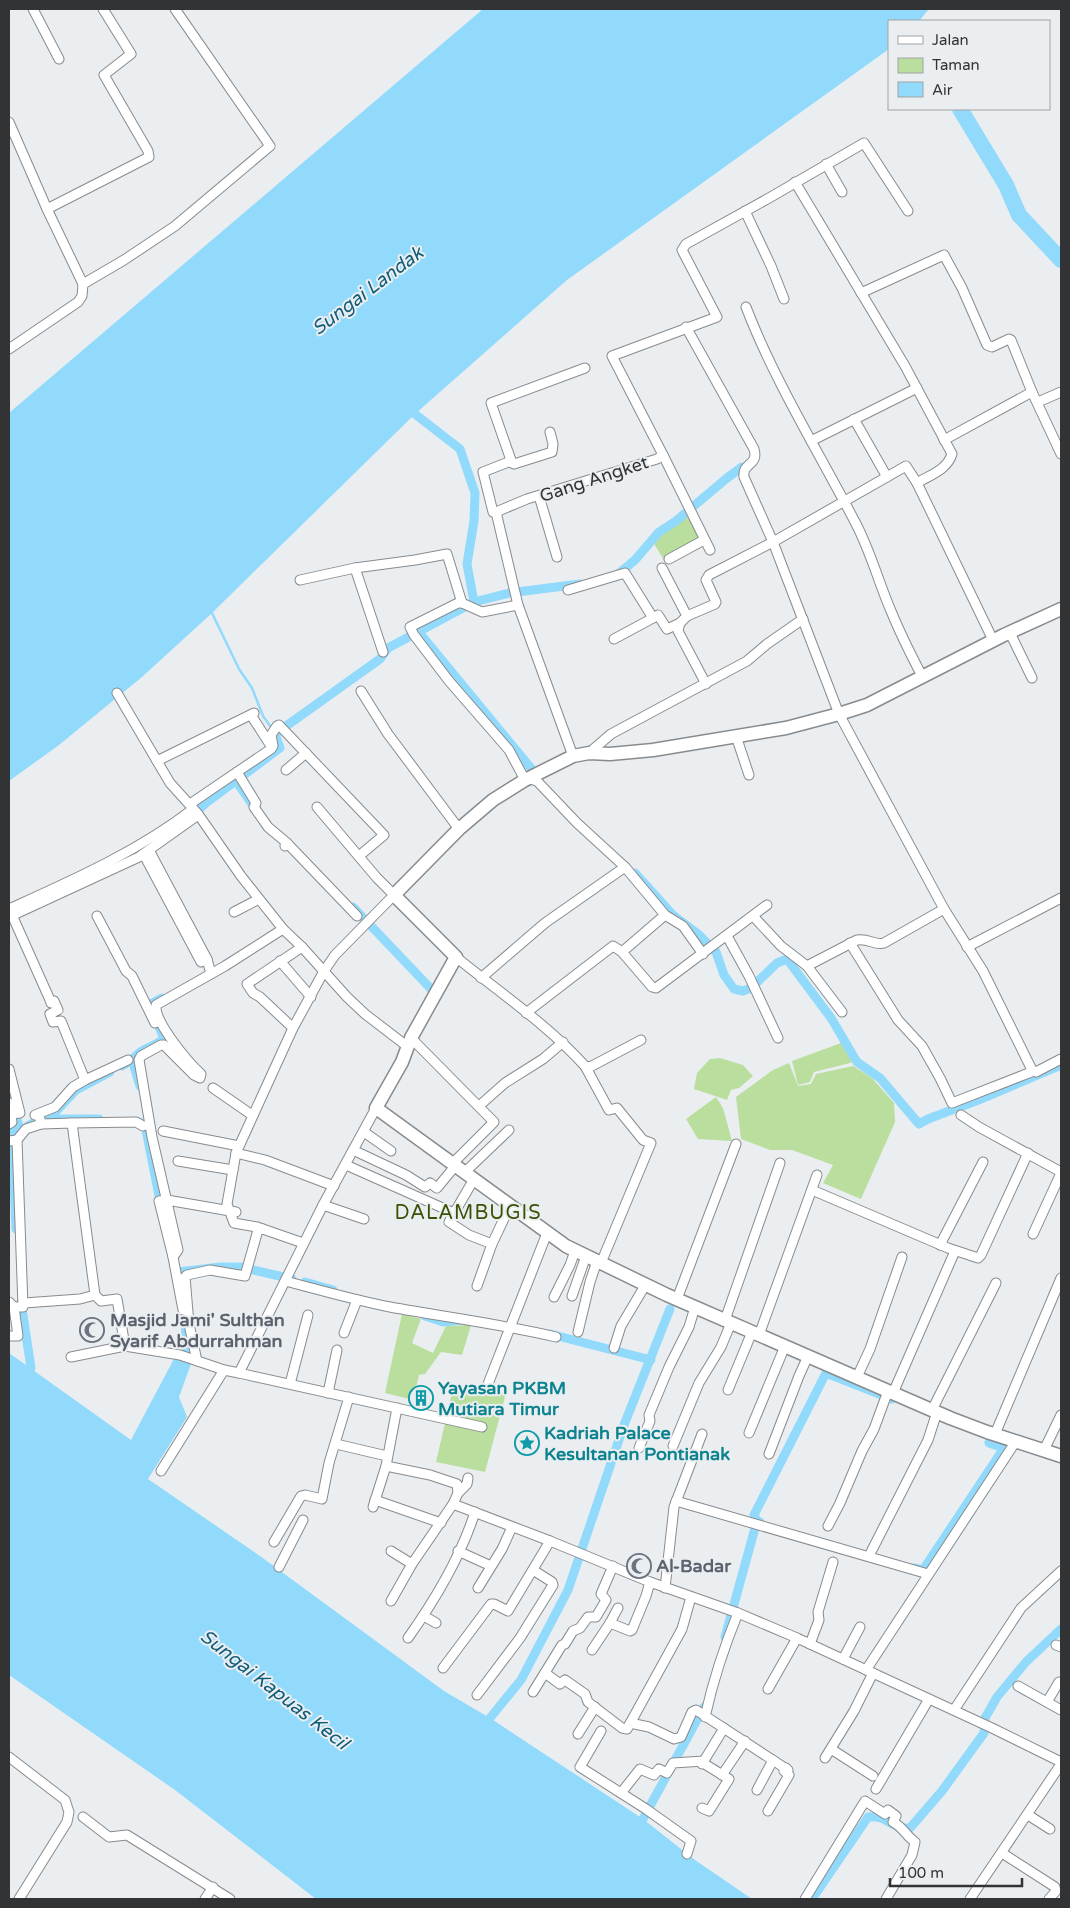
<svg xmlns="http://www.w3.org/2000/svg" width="1070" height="1908" font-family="'Varela Round',sans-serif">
  <rect width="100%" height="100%" fill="#ebeef1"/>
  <g fill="#bade9d">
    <path d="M692,516L704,540L664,560L653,542C663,531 677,520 692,516Z"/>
    <path d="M841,1043L854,1062L814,1072L810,1082L798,1085L792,1061Z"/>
    <path d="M720,1058L743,1065L753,1076L739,1088L731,1090L727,1100L694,1089L697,1073L710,1059Z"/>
    <path d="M789,1063L798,1086L811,1084L816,1074L853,1066L872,1078L894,1103L895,1122L861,1199L823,1183L833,1165L792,1150H770L741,1139L736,1097L773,1070Z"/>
    <path d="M716,1097L723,1108L732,1141L698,1139L686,1119Z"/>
    <path d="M402,1314L421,1319L412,1343L433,1353L446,1326L471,1325L462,1355L441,1352L425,1374L419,1375L413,1400L385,1393Z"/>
    <path d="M454,1384L506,1393L485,1472L436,1462Z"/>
  </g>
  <g fill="#91dafb">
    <path d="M483,9H929L919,21H889V49L567,280L415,414L212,613L142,677L59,745L9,781V413Z"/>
    <path d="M9,1353L131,1440L176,1355L192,1361L179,1397L187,1417L148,1479L260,1556L444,1691L490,1718L643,1819L695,1860L752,1899H316L175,1790L9,1675Z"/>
  </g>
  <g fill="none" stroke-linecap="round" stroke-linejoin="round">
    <path stroke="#91dafb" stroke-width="2.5" d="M212,613L239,669L252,688L263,716L273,730"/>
    <g stroke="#91dafb" stroke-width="9">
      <path d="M415,414L460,449L475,493L474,521L467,564L474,602"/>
      <path d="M617,575L635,560L659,532L676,521L727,478L742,467"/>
      <path d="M418,631L539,778"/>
      <path d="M236,781L254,807"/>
      <path d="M192,816L206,803L280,748L275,734L380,659L388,648L474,602L509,593L580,584"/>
      <path d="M635,873L673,915L698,934L716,952L724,975L734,989L743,991L751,988L777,963L787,959L831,1018L857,1062L880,1078L919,1124L928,1119L981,1099L1061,1065"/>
      <path d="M353,907L432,990"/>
      <path d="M132,1060L140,1086"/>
      <path d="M122,1066C130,1062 135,1056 142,1051C150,1046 158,1045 164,1038L149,1005L162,998"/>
      <path d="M9,1088L20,1131"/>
      <path d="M49,1119H99"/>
      <path d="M139,1122L145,1125L161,1206"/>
      <path d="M9,1132L20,1131L42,1117L49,1119L76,1090L110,1072"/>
      <path d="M12,1134L16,1229"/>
      <path d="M178,1272L220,1267H241L292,1279"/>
      <path d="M305,1282L333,1290"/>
      <path d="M21,1302L31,1368"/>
      <path d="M185,1316L187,1359"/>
      <path d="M425,1316L443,1322L463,1320"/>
      <path d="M550,1334L651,1360"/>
      <path d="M757,1521L754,1515L826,1373L892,1399"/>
      <path d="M914,1568L923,1570L1004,1448L989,1443L996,1430"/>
      <path d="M725,1637L757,1521L760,1522"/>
      <path d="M490,1718L521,1680L568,1590L624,1425L670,1309"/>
      <path d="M643,1819L704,1707"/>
      <path d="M812,1899L868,1817C886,1814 892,1830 910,1828L942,1791L984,1733L985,1718L997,1697L1026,1662L1061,1629"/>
    </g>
    <path stroke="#91dafb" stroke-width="16" d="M960,109L1006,185L1019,215L1061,260"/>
    <defs>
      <g id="street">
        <path d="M33,9L59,59"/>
        <path d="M9,122L47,209L83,284L82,296L78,302L9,349"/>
        <path d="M826,164L842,192"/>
        <path d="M795,182L905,366L952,454C947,470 930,475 917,483"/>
        <path d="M47,209L149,157L148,151L104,75L131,54L103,9"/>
        <path d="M745,211L771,266L784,299"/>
        <path d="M83,284L124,260L175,226L270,146L175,9"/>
        <path d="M861,293L944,255L962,288L987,345L992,347L1009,339L1011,340L1032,392L1061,454"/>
        <path d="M746,307C774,380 818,451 854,520C870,549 878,581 891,611C900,633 911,655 922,676"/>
        <path d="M686,327L754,449C759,466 742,462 744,477L773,542L839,714L944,909L983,971L1032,1070L1036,1072L1061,1059"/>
        <path d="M1038,402L1061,392"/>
        <path d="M854,419L887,477"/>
        <path d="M550,432L553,444L552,452L514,464L512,463L491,403L585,368"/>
        <path d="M944,440L1032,392"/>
        <path d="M811,441L917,388"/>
        <path d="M663,455L710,550"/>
        <path d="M539,496L557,557"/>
        <path d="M496,512H493L483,472L511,461"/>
        <path d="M669,559L704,540"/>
        <path d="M355,568L415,560L447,554L462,603"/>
        <path d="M662,568L687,616L680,623L678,631L706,684"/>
        <path d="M300,580L355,568L383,652"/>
        <path d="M568,590L625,573L653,618L614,639"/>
        <path d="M518,605L482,612L462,603H458L410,627L414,635L449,681L509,750L525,780"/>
        <path d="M687,616L715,604L716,602L706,580L709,575L773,542L906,466L917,483L993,640"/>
        <path d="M653,618L658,615L667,629L680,623"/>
        <path d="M1010,633L1032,678"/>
        <path d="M361,691L388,734L459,829"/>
        <path d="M117,693L170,783L198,814L241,876L283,929L302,947L347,997L365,1014L408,1047"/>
        <path d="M251,715L271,746"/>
        <path d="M279,725L384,835L359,856"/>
        <path d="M736,736L749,775"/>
        <path d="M589,753L611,734L747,661L767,644L803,619"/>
        <path d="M573,756L518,605L496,512L527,499L657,459L663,455L612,356L717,317L682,250L686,244L769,198L864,143L908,211"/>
        <path d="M157,761L254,713"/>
        <path d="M286,770L306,753"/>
        <path d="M237,772L256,803L254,807L268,827L287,843L285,846"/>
        <path d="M529,779L537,781L577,823L625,867L665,915L683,926L703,954"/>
        <path d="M190,804L271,749L273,746L271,735L277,726"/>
        <path d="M287,843L357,916"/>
        <path d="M149,850L207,959L211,974"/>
        <path d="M144,855L201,962L207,959"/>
        <path d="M9,909C73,880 137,852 193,809"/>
        <path d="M234,912L259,899"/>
        <path d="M12,915L50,1000L51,1003L54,1001L58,1010L50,1014L53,1022L61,1021L85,1080L128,1060"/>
        <path d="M97,916L126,971L132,976L155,1023"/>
        <path d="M753,916L781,946L807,966L842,1012"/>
        <path d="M9,917L139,857L198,815"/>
        <path d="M727,936L749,976L778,1038"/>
        <path d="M850,943L898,1020L922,1046L940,1078L952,1103L1034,1071"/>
        <path d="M967,947L1061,898"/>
        <path d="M622,952L665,915"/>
        <path d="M456,957C500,993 547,1024 585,1066L590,1067L641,1040"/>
        <path d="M280,961L311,997"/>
        <path d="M807,966L857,940C869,938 875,946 884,943L944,909"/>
        <path d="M481,978L545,923L625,867"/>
        <path d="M526,1013L613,946L622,952L652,987L656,988L767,905"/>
        <path d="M293,1028L260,997L253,993L247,984L302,947"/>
        <path d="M411,1038L494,1122L453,1163"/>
        <path d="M585,1066L609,1110L617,1108L643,1140L651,1143L601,1263"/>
        <path d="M9,1069L20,1113L12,1114"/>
        <path d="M213,1088L252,1115"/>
        <path d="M9,1103L12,1122L9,1124"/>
        <path d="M479,1106L505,1083L543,1059L563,1042"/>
        <path d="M35,1115L55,1107L73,1087L85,1080"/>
        <path d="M961,1115L979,1127L1061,1172"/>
        <path d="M72,1123L136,1122L143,1126"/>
        <path d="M163,1131L239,1146"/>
        <path d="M364,1132L391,1151"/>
        <path d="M9,1141L17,1140L26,1129L41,1124L40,1119"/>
        <path d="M353,1150L406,1175L425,1187L430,1183L437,1188L456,1165"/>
        <path d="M236,1153L265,1160L334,1186"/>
        <path d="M178,1161L233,1170"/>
        <path d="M346,1165L454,1213"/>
        <path d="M465,1172L509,1130"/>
        <path d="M474,1179L449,1222L469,1235L492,1244"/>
        <path d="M812,1190L948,1248L978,1258L981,1255L1028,1153"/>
        <path d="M323,1205L364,1219"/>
        <path d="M236,1212L167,1200L159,1201L173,1257L178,1250L152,1137L139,1060L141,1056L161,1045H164L194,1075L200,1078L201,1074C188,1062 154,1022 156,1005L225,966L283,929"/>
        <path d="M1033,1234L1061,1173"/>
        <path d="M303,1243L257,1227L234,1223L227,1204L236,1153L293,1028L324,971L335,955L394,895L377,878L317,807"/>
        <path d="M940,1245L983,1162"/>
        <path d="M173,1257L183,1310H186"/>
        <path d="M285,1281C320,1290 354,1300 390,1307C445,1317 501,1324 556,1337"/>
        <path d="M477,1286L492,1244L510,1206"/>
        <path d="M95,1295L101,1301L117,1299L125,1346"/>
        <path d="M572,1296L586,1256"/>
        <path d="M554,1297L570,1265L575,1251"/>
        <path d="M677,1299L736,1144"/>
        <path d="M9,1302L14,1307H23L17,1140"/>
        <path d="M24,1303L80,1299L95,1295L72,1123L41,1124"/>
        <path d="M725,1320L780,1163"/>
        <path d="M578,1332L590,1282L597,1261"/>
        <path d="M344,1333L357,1300"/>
        <path d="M759,1335L817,1175"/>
        <path d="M9,1336H18L14,1307"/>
        <path d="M614,1348L621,1326L646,1284"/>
        <path d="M71,1357L125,1346L180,1355L224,1370L239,1373L323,1205L376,1108"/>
        <path d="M197,1361L189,1324L185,1277L187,1275L210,1270L245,1276L258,1230L263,1229"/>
        <path d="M239,1373L482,1427"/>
        <path d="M857,1377L870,1349L902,1257"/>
        <path d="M290,1384L308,1315"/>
        <path d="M488,1384L547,1233"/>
        <path d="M728,1390L752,1332"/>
        <path d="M328,1393L337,1350"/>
        <path d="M893,1393L955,1251"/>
        <path d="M932,1410L996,1283"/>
        <path d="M749,1433L785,1346"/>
        <path d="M995,1434L1061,1278"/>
        <path d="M336,1444L387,1456"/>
        <path d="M673,1446L699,1383L721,1347L731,1323"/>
        <path d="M639,1448L650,1421L649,1415L669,1367L689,1327L695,1307"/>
        <path d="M1044,1450L1061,1415"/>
        <path d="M769,1454L799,1376L808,1356"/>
        <path d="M386,1466L430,1475L457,1484L458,1493L453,1504L412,1564L391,1601"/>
        <path d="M161,1471L224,1370"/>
        <path d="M458,1493L467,1484L468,1478"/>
        <path d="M375,1500L441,1523"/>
        <path d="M676,1501L928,1574"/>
        <path d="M453,1504L550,1541L650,1582L738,1613L797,1638L992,1728L1061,1762"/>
        <path d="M373,1507L386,1466L397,1408"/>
        <path d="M828,1526L840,1503L862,1451L874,1429L888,1391"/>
        <path d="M274,1542L301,1496L305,1495L322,1499L329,1463L349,1397"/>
        <path d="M391,1551L412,1564"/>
        <path d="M458,1551L491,1566"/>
        <path d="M871,1552L928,1440L937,1412"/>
        <path d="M279,1567L303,1520"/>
        <path d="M478,1588L502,1549L512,1527"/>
        <path d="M665,1588L674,1507L702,1434"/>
        <path d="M424,1616L436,1623"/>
        <path d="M610,1623L630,1631L632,1630L646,1596L650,1582"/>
        <path d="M408,1638C435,1600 461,1556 475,1512"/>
        <path d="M810,1644L819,1620L818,1612L833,1562"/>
        <path d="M1056,1645L1061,1647"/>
        <path d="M592,1650L610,1623L618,1608"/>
        <path d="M843,1659L860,1627"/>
        <path d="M443,1668L491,1604H494L508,1611L550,1541"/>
        <path d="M866,1670L1016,1441"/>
        <path d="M545,1673L560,1684L565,1680L585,1694L588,1702L622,1728L627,1729L682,1629L691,1597"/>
        <path d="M1018,1686L1061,1710"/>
        <path d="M768,1689L797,1638"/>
        <path d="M533,1692L562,1645L565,1644L573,1631L580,1628L588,1617H596L606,1600L601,1594L613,1566"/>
        <path d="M477,1695L520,1638L553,1585L552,1582L533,1570"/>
        <path d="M1047,1702L1059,1682"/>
        <path d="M954,1710L1021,1608L1061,1571"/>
        <path d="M705,1717C713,1681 724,1647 738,1613"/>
        <path d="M630,1723L649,1727L674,1739L681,1737L692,1712L696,1710L788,1770"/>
        <path d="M601,1731L580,1767L646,1809L691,1841L687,1854"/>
        <path d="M578,1734L595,1707"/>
        <path d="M831,1749L873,1776"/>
        <path d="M9,1757L65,1800L69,1812L67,1822L19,1899"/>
        <path d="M825,1758L854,1711L873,1673"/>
        <path d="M702,1764L724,1728"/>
        <path d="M722,1775L745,1741"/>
        <path d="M876,1789L929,1699"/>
        <path d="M757,1790L773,1760"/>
        <path d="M621,1793L640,1769L654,1775L659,1769L667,1773L673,1763L704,1761"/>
        <path d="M702,1808L709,1811L729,1779L703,1763"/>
        <path d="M768,1811L789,1775L784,1771L786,1768"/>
        <path d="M1028,1815L1050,1829"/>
        <path d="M83,1817L109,1837L127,1835L230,1899"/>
        <path d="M1002,1853L1055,1887L1056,1891L1049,1899"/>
        <path d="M205,1899L213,1887"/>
        <path d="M805,1899L865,1801L885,1814L888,1810L896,1816L893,1822C903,1827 906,1836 915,1842L912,1855L886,1899"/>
        <path d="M970,1899L1061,1764"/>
      </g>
      <path id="secondary" d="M1061,609L1004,635L867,705L839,714L786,728L653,750L610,754L589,753L573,756L525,780L493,800L459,829L394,895L456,957L411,1038L402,1062L376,1108L566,1246L667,1295L950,1418L987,1432L1061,1456"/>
    </defs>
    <use href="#street" stroke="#888b8e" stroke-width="11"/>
    <use href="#secondary" stroke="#888b8e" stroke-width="15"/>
    <use href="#street" stroke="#fff" stroke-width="9"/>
    <use href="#secondary" stroke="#fff" stroke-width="12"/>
  </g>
  <defs>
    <symbol id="mosque-ring" viewBox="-11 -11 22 22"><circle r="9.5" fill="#ebeef1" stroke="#6b7280" stroke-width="1.5"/><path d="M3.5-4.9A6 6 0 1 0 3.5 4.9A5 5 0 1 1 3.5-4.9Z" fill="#6b7280"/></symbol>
    <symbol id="building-ring" viewBox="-11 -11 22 22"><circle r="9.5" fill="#ebeef1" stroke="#0f9aa8" stroke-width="1.5"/><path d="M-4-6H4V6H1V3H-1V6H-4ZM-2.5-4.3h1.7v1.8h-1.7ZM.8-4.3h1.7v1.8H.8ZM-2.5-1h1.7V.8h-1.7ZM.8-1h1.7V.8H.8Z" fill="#0f9aa8"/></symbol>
    <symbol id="sight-ring" viewBox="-11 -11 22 22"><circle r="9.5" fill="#ebeef1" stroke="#0f9aa8" stroke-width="1.5"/><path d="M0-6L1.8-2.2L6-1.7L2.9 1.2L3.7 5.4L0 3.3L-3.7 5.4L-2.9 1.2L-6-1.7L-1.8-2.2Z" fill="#0f9aa8"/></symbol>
  </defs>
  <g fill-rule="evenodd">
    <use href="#mosque-ring" x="78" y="1316" width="28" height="28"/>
    <use href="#building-ring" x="407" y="1384" width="28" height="28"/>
    <use href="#sight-ring" x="513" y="1429" width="28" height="28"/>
    <use href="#mosque-ring" x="625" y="1552" width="28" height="28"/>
  </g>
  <g text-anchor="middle" stroke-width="4" stroke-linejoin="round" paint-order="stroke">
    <g font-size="18" fill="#313334" stroke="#ebeef1">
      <text transform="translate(594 479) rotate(-18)" y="6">Gang Angket</text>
    </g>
    <g font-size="18" font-weight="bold" fill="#5b616d" stroke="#ebeef1" text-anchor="start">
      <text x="110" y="1326">Masjid Jami' Sulthan<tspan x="110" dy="21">Syarif Abdurrahman</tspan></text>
      <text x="656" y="1572">Al-Badar</text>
    </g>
    <g font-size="18" font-weight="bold" fill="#0d838f" stroke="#ebeef1" text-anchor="start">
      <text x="438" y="1394">Yayasan PKBM<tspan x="438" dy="21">Mutiara Timur</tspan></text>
      <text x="544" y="1439">Kadriah Palace<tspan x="544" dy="21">Kesultanan Pontianak</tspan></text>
    </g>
    <g font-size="19" font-style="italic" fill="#105d7a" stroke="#ebeef1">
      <text transform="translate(367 290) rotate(-37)" y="7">Sungai Landak</text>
      <text transform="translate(275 1689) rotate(38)" y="7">Sungai Kapuas Kecil</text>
    </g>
    <g font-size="20" letter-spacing="1" fill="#3a5003" stroke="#ebeef1">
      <text x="468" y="1219">DALAMBUGIS</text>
    </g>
  </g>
  <rect width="1070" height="1908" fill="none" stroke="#313334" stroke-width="20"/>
  <rect x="888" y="20" width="162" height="90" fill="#ebeef1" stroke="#a1a3a5"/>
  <rect x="898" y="36" width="25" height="8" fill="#ffffff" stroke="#a1a3a5"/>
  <text x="932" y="45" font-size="15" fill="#313334">Jalan</text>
  <rect x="898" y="58" width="25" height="15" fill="#bade9d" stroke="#a1a3a5"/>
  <text x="932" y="70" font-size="15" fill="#313334">Taman</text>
  <rect x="898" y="82" width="25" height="15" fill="#91dafb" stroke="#a1a3a5"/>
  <text x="932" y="95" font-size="15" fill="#313334">Air</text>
  <path d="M890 1878v8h132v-8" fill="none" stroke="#313334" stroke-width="2.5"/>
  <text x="898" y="1878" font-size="15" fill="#313334" stroke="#ebeef1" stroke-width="4" paint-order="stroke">100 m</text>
</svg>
